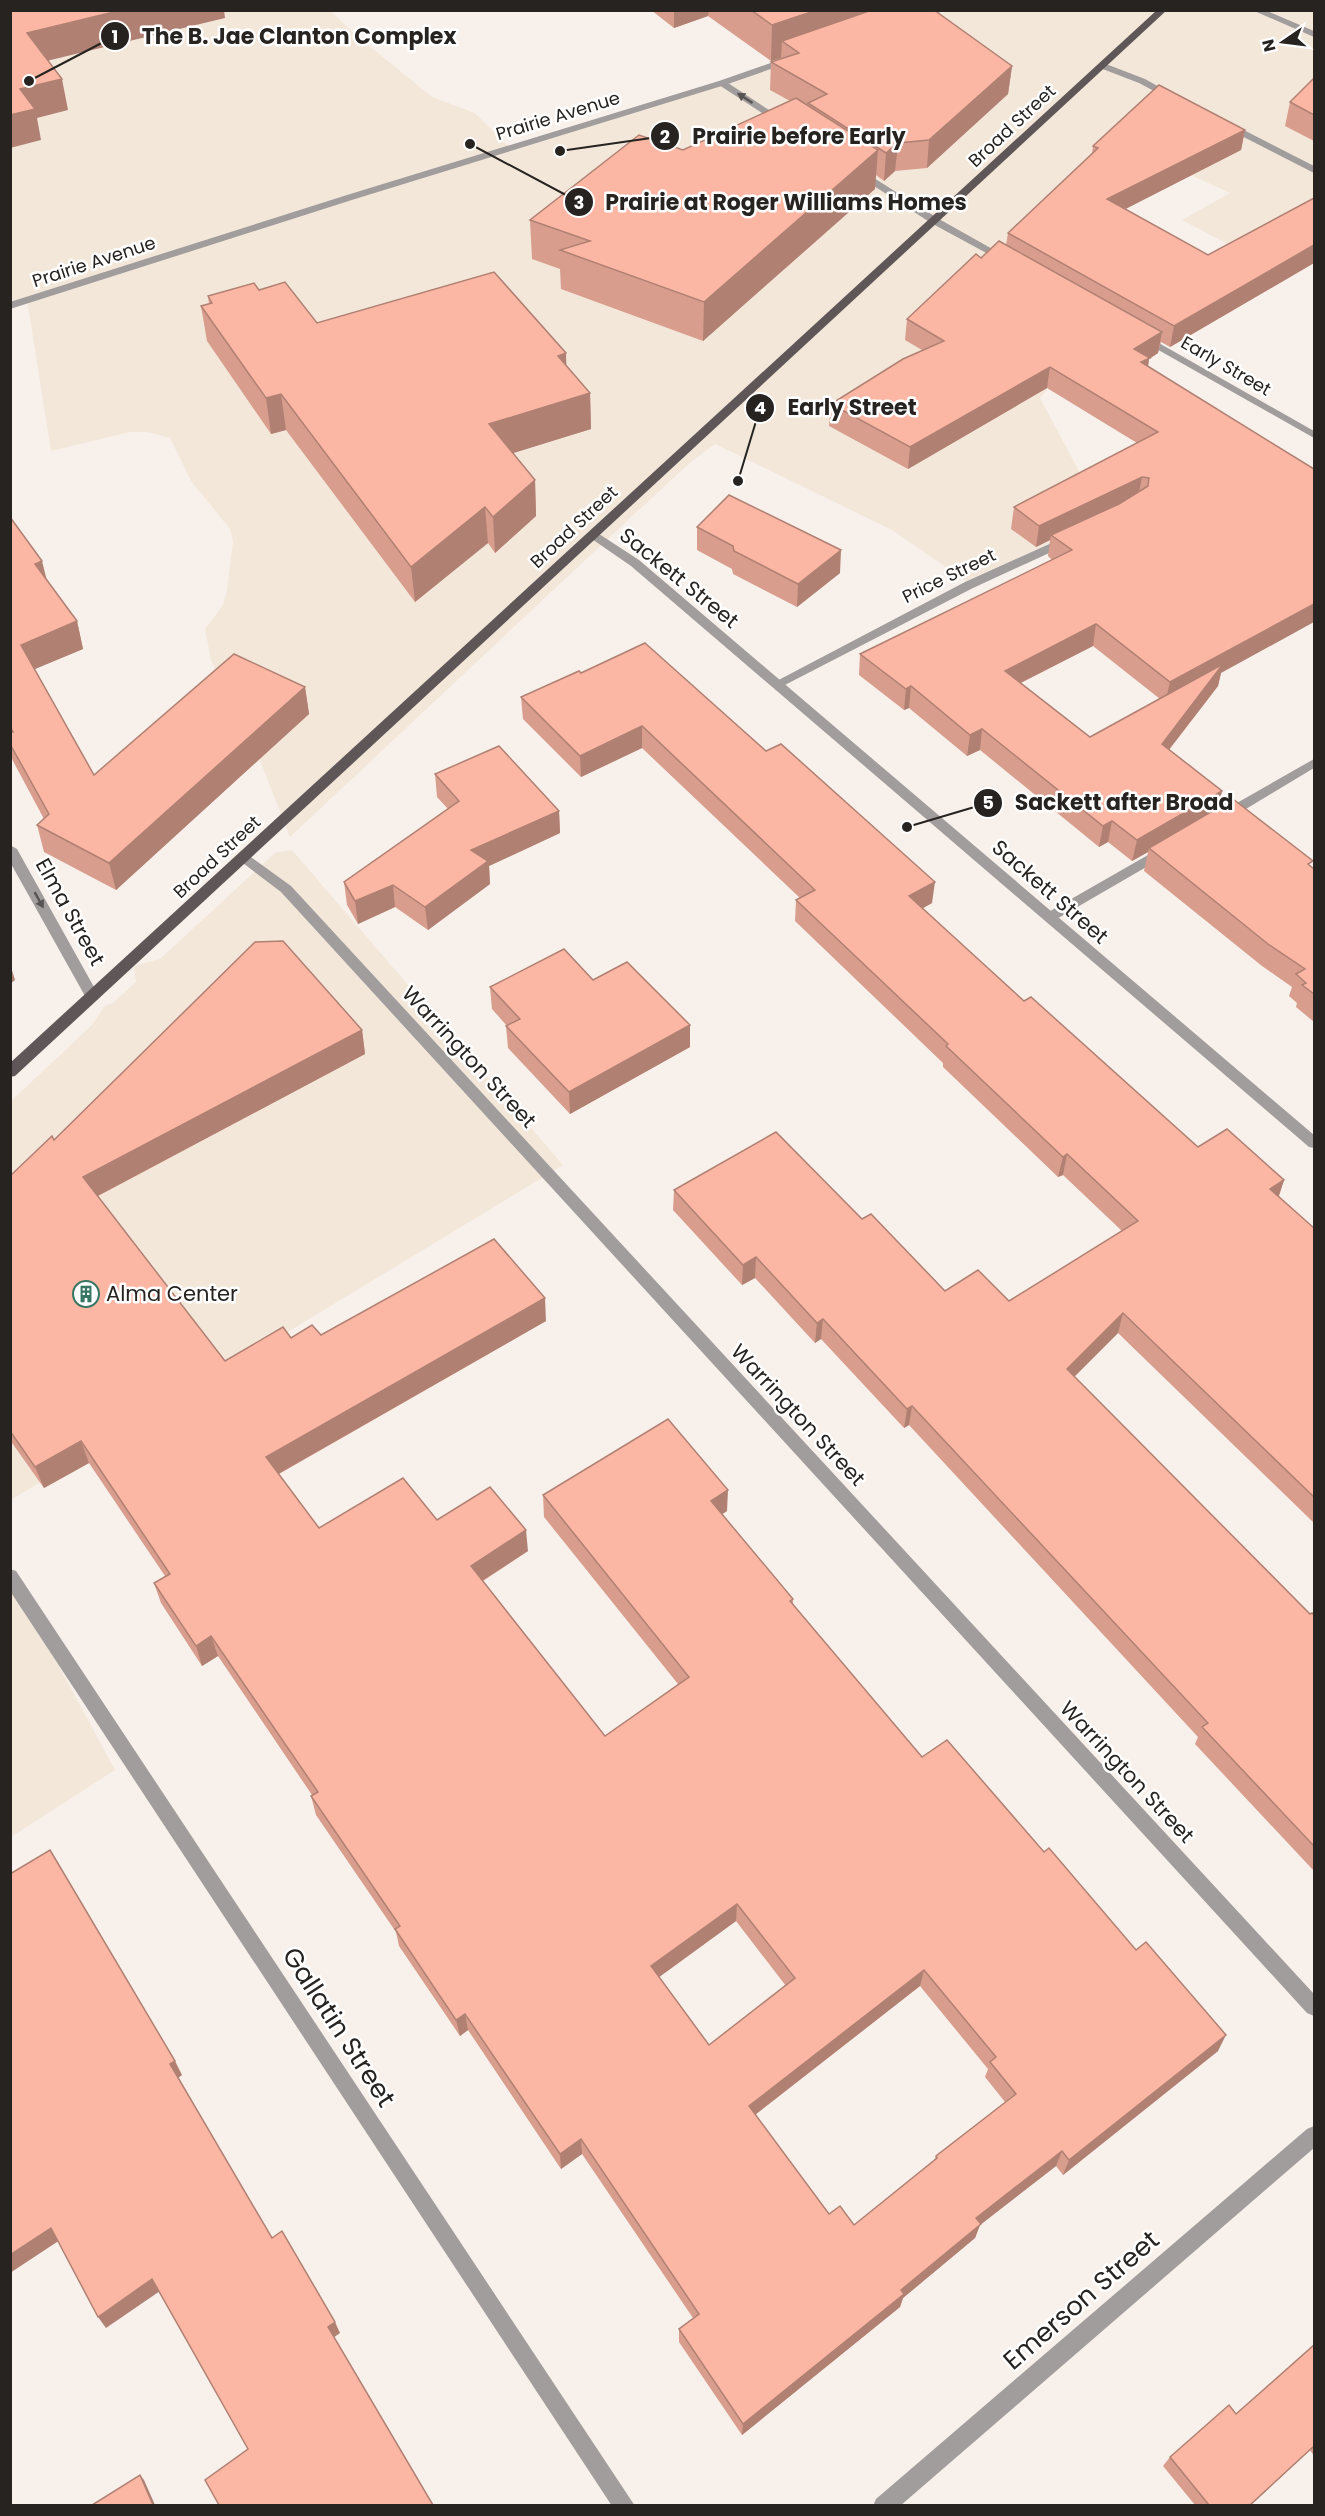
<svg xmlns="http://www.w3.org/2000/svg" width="1325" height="2516" font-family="Poppins,sans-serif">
  <rect width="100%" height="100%" fill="#f8f1eb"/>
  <g fill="#f3e7da">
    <path d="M10,11H331L350,30L432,97L475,113L508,146L730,80L856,34L949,11H1314V200L1235,248L1182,220L1230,193L1114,140L1031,364L1047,390L1040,398L1088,488L1113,515L966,581L892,530L715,444L692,461L627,521L290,837L257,753L231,708L211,660L205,629L223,605L227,590L233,542L230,529L191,481L170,438L147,432H130L51,451L27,300L11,305Z"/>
    <path d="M292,850L563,1165L11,1500V1101L91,1026L105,1006L113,1003L136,982L134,966L160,959L275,853Z"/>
    <path d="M10,1576L115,1770L11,1837H10Z"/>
  </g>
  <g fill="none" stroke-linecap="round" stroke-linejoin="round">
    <g fill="#a19d9d" fill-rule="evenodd">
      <path d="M1252,10H1265L1314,31V37Z"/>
      <path d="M1100,64H1106L1145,79L1179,98L1171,100L1139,83L1100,68Z"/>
      <path d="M719,81H725L787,122L779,124L719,85Z"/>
      <path d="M1224,123H1230L1314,166V173L1224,127Z"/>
      <path d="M858,168L939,219L1012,260L1003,262L931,223L854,173L853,171Z"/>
      <path d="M1143,334L1314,431V438L1139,339L1138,337Z"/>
      <path d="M1067,536L1071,537V543L973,588L781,687L777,688L771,684L965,582Z"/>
      <path d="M1314,759V768L1231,818H1221L1220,815L1221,812Z"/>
      <path d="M10,845L17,849L99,996L97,1000H87L85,996L10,862Z"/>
      <path d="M1162,847L1167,849L1169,852L1167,855L1055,920H1045L1043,917L1045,914Z"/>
      <path d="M244,852L291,886L1314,1994V2016L1307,2013L281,892L239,860L237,857Z"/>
      <path d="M10,1569L16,1571L635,2506H612L10,1591Z"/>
      <path d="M1314,2126V2148L900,2506H873L876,2499L1307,2129Z"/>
    </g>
    <g fill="#a19d9d" fill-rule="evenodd">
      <path d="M931,10H946L916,21L911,18Z"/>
      <path d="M788,57L791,58V62L725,85L355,199L10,309V302L347,195L719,81Z"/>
      <path d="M593,530L639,560L1314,1135V1148L1309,1147L631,566L589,537L587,534Z"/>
    </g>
    <path fill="#5f5757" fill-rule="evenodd" d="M1157,10H1167L15,1076L10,1077V1063Z"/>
  </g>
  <g fill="#d89d8d" fill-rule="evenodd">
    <path d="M651,10H934L1012,66L1008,94L927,168L895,171L884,181L876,175L875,189L703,341L561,289L560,269L532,259L530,220L790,101L770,90L771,62L781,59V58L771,61L708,16L674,28Z"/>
    <path d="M1314,78V141L1285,126L1290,102Z"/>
    <path d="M1245,130L1241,150L1125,209L1208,255L1314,198V263L1170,347L1161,342L1158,353L1149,359L1148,367L1221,673L1218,686L1169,750L1222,791L1218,808L1314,869V1022L1296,1007L1297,1003L1289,996L1292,987L1262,966L1144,871L1148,852L1132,861L1108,842L1099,847L980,750L967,756L909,708L904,710L859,675L860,654L1052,560L1048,556L1050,540L1036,547L1011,529L1014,507L1137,443L1047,388L908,469L829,426L831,404L922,350L905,340L907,319L981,258L1006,245L1008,233L1092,154L1093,146ZM1093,646L1160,699L1090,737L1021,683Z"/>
    <path d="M259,290L317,323L566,365L590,393L591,429L512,453L535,480L536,516L495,553L488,543L415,602L286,430L271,434L207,341L201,306L209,304L208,296Z"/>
    <path d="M10,517L47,581L77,621L83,649L34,669L94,775L305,687L309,714L116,890L44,852L37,825L44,819L13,761L10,754Z"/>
    <path d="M697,527L840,573L797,607L733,574L732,569L697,550Z"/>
    <path d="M581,673L932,903L923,908L1024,1001L1198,1147L1284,1180L1279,1196L1314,1228V1523L1118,1333L1074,1377L1310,1614L1314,1615V1871L1195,1744L1198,1737L909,1425L904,1428L821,1339L815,1343L755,1278L742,1285L673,1210L674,1190L862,1219L945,1291L1009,1301L1122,1231L1063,1175L1058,1177L943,1067V1063L795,921L796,900L800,898L642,748L581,777L523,719L521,697Z"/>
    <path d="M435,774L559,811L560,833L489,866L490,884L428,930L395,907L358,924L347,905L344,882L448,809L437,797Z"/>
    <path d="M593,980L690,1047L570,1114L508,1048L506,1026H507L492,1009L490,987Z"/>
    <path d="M362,1030L365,1054L98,1196L225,1361L291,1338L321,1335L546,1321L279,1474L319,1528L437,1520L528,1551L483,1581L605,1736L678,1684L544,1517L543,1495L727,1511L722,1514L793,1599V1604L922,1757L1218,2051L1063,2175L1056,2166L980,2225L975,2238L903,2298L900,2307L742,2435L679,2342V2329L693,2318L582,2154L561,2169L468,2030L460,2036L399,1946L396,1932L316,1815L311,1796L312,1795L218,1656L202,1666L161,1603L154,1583L165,1576L89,1463L44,1488L10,1440V1176L54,1140ZM736,1921L786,1986L709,2045L659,1977ZM920,1986L988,2069L985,2077L1005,2102L936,2156L934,2161L854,2225L829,2214L755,2115Z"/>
    <path d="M1314,2345V2456L1310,2450L1251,2505H1195L1163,2466L1170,2457L1236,2414Z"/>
  </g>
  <g fill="#b08073">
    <path d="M122,10H224L225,18L34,64L27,33Z"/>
    <path d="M674,10H709L708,16L674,28Z"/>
    <path d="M817,10H903L782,41L781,58L771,61L772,25Z"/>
    <path d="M1012,66L1008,94L927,168L929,140Z"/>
    <path d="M62,79L68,110L37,118L41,140L10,148V115L20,89Z"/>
    <path d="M1245,130L1241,150L1104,220L1107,199Z"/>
    <path d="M898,143L895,171L884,181L886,153Z"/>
    <path d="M878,150L875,189L703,341L704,302Z"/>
    <path d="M1314,245V263L1170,347L1174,326Z"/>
    <path d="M1162,332L1158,353L1149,359L1146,379L1134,349Z"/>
    <path d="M566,353L567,389L558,356Z"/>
    <path d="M1050,367L1047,388L908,469L910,447Z"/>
    <path d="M590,393L591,429L491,460L489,424Z"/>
    <path d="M281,394L286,430L271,434L266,398Z"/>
    <path d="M1142,477L1138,498L1051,535L1050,540L1036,547L1039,526Z"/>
    <path d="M535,480L536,516L495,553L493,517Z"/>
    <path d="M485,507L488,543L415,602L411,567Z"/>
    <path d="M841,550L840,573L797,607L798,584Z"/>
    <path d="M42,561L49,589L35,564Z"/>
    <path d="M1314,604V622L1221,673L1218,686L1157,765L1165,703L1170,682Z"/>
    <path d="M77,621L83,649L28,672L21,645Z"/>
    <path d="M1096,624L1093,646L1002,692L1005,671Z"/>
    <path d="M911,686L909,708L904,710L906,689Z"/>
    <path d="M305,687L309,714L116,890L109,863Z"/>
    <path d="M642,726V748L581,777L580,756Z"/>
    <path d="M982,729L980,750L967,756L970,735Z"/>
    <path d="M1222,791L1217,812L1149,848L1148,852L1132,861L1137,840Z"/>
    <path d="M559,811L560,833L489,866L490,884L428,930L425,907L471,850Z"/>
    <path d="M1112,821L1108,842L1099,847L1103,826Z"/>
    <path d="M935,882L932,903L907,917L909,896Z"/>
    <path d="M393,885L395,907L358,924L355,901Z"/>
    <path d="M10,964L15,980L10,984Z"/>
    <path d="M690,1025V1047L570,1114L569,1092Z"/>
    <path d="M362,1030L365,1054L90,1200L83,1177Z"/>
    <path d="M1067,1154L1063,1175L1058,1177L1063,1157Z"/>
    <path d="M1284,1180L1277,1201L1270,1189Z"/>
    <path d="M756,1257L755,1278L742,1285L743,1265Z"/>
    <path d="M545,1298L546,1321L271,1478L266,1457Z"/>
    <path d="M1123,1313L1118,1333L1062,1389L1067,1369Z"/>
    <path d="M823,1319L821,1339L815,1343L817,1323Z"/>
    <path d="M912,1406L909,1425L904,1428L907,1409Z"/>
    <path d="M81,1441L89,1463L44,1488L35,1467Z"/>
    <path d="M728,1490L727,1511L710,1522L711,1501Z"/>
    <path d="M526,1530L528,1551L474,1586L471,1566Z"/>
    <path d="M211,1636L218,1656L202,1666L196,1646Z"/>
    <path d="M737,1904L736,1921L651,1983V1966Z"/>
    <path d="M924,1970L920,1986L747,2121L749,2106Z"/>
    <path d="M465,2014L468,2030L460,2036L456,2020Z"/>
    <path d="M1226,2035L1218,2051L1063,2175L1069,2160Z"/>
    <path d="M175,2061L182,2075L177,2079L170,2064Z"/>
    <path d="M581,2139L582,2154L561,2169L560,2154Z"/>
    <path d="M1062,2151L1056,2166L980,2225L975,2238L903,2298L900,2307L742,2435L743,2424L901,2290L976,2218Z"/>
    <path d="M51,2228L60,2240L10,2273V2255Z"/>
    <path d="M152,2279L160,2291L106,2328L98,2317Z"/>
    <path d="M335,2322L340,2333L333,2338L328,2327Z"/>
    <path d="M140,2475L144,2480L155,2505H153Z"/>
  </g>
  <g fill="#fbb7a4" stroke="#b08073" stroke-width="1.5" fill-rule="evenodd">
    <path d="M10,10H122L27,33L62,79L20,89L35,109L10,115Z"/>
    <path d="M751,10H817L772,25Z"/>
    <path d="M872,10H934L1012,66L929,140L898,143L886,153L808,103L827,94L771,62L799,53L782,41Z"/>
    <path d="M1314,78V115L1290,102Z"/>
    <path d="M1159,85L1245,130L1107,199L1208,255L1314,198V245L1174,326L1008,233L1098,148L1093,146Z"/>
    <path d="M796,98L878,150L704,302L560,250L590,241L530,220L639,135L683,150Z"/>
    <path d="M999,241L1162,332L1134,349L1150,358L1141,362L1314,469V604L1170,682L1096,624L1005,671L1090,737L1223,664L1162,744L1222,791L1137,840L1112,821L1103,826L982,729L970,735L911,686L906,689L860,654L1072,550L1051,535L1119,504L1148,486L1149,478L1142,477L1039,526L1014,507L1158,432L1050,367L910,447L831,404L903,359L944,341L907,319L976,254L981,258Z"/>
    <path d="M494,272L566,353L558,356L590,393L489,424L535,480L493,517L485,507L411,567L281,394L266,398L201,306L212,303L208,296L254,283L259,290L285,282L317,323Z"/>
    <path d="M729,495L841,550L798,584L734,551L733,546L697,527Z"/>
    <path d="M10,517L42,561L35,564L77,621L21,645L94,775L234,654L305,687L109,863L37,825L49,814L10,744V732H13L10,726Z"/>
    <path d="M645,643L766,751L781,744L935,882L909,896L1024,1001L1031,997L1198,1147L1227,1129L1284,1180L1270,1189L1314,1228V1497L1123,1313L1067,1369L1310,1614L1312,1613L1314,1615V1846L1202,1727L1208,1723L912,1406L907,1409L823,1319L817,1323L756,1257L743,1265L674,1190L776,1132L862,1219L871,1214L945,1291L978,1270L1009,1301L1138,1221L1067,1154L1063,1157L946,1046L948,1044L796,900L815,890L642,726L580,756L521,697L579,671L581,673Z"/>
    <path d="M499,746L559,811L471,850L488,861L425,907L393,885L355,901L344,882L459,801L435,774Z"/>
    <path d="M1233,799L1313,861L1308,864L1314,869V994L1302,985L1306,983L1296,974L1305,969L1268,944L1149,848Z"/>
    <path d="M283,941L362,1030L83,1177L225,1361L283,1327L291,1338L312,1325L321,1335L494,1239L545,1298L266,1457L319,1528L403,1478L437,1520L490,1487L526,1530L471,1566L605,1736L689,1677L543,1495L668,1419L728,1490L711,1501L793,1599L790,1601L922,1757L947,1740L1044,1852L1049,1848L1136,1950L1146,1942L1226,2035L1069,2160L1062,2151L976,2218L981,2224L901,2290L904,2294L743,2424L679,2329L699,2314L581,2139L560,2154L465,2014L456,2020L395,1929L400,1926L311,1796L318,1792L211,1636L196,1646L154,1583L170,1574L81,1441L35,1467L10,1431V1176L52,1136L54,1140L255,942ZM737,1904L795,1978L709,2045L651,1966ZM924,1970L996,2057L990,2062L1016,2094L936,2156L937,2158L854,2225L840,2206L829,2214L749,2106Z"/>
    <path d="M564,949L593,980L627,962L690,1025L569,1092L506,1026L520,1019L490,987Z"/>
    <path d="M50,1850L175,2061L170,2064L272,2238L282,2231L335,2322L328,2327L433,2505H219L205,2480L248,2449L152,2279L98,2317L51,2228L10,2255V1874Z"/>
    <path d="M1314,2345V2446L1250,2505H1209L1170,2457L1229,2405L1236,2414Z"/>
    <path d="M140,2475L153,2505H92Z"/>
  </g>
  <defs><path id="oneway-solid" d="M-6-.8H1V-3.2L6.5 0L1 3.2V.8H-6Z" transform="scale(1.5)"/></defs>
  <g fill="#575453">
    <use href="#oneway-solid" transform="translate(745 98) rotate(-147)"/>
    <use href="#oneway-solid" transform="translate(39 900) rotate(61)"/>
  </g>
  <defs>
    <symbol id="building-ring" viewBox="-11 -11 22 22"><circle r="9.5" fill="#fff" stroke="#377662" stroke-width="1.5"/><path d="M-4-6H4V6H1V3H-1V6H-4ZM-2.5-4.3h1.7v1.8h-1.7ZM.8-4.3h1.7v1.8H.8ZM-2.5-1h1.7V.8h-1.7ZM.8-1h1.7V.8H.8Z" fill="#377662"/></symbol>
  </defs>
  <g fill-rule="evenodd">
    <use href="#building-ring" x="71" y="1279" width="30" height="30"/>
  </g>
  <g text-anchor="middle" stroke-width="5" stroke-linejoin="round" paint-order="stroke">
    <g font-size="18" fill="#262321" stroke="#fff">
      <text transform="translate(558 116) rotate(-17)" y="6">Prairie Avenue</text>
      <text transform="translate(1012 126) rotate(-43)" y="6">Broad Street</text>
      <text transform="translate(94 262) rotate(-18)" y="6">Prairie Avenue</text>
      <text transform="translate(1226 366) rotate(30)" y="6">Early Street</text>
      <text transform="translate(574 527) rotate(-43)" y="6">Broad Street</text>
      <text transform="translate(949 576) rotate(-26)" y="6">Price Street</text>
      <text transform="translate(217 857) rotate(-43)" y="6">Broad Street</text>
    </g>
    <g font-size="21" fill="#262321" stroke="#fff">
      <text transform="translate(679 578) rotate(39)" y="7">Sackett Street</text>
      <text transform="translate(1050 892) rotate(41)" y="7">Sackett Street</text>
      <text transform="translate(70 912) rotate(61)" y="7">Elma Street</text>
      <text transform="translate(469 1057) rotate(47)" y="7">Warrington Street</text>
      <text transform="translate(798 1415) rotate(47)" y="7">Warrington Street</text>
      <text transform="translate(1127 1772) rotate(47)" y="7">Warrington Street</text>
    </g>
    <g font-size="21" fill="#262321" stroke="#fff" text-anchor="start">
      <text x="106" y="1301">Alma Center</text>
    </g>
    <g font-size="26" fill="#262321" stroke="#fff">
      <text transform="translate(339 2027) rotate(57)" y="9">Gallatin Street</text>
      <text transform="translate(1081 2300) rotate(-41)" y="9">Emerson Street</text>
    </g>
  </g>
  <path fill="none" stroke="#262321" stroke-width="2" d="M29 81L115 36M560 151L665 136M470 144L579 202M738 481L760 408M907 827L988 803"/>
  <g fill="#262321" stroke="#fff" stroke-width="2">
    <circle cx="29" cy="81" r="6"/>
    <circle cx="560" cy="151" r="6"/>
    <circle cx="470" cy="144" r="6"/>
    <circle cx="738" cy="481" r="6"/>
    <circle cx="907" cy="827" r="6"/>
    <circle cx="115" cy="36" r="15"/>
    <circle cx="665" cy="136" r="15"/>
    <circle cx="579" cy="202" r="15"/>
    <circle cx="760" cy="408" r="15"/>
    <circle cx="988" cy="803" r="15"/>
  </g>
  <g font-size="18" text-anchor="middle" font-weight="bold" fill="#fff">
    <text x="115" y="43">1</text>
    <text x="665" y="143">2</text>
    <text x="579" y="209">3</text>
    <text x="760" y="414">4</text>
    <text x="988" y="809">5</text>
  </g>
  <g font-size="22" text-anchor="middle" font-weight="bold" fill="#262321" stroke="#fff" stroke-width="5" stroke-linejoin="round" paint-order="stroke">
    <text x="299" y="44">The B. Jae Clanton Complex</text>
    <text x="799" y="144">Prairie before Early</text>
    <text x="786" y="210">Prairie at Roger Williams Homes</text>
    <text x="852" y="415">Early Street</text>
    <text x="1124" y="810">Sackett after Broad</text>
  </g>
  <rect width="1325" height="2516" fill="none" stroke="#262321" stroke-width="24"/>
  <g transform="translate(1283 42) rotate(256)" stroke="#ffffff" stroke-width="4.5" paint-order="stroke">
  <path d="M0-4.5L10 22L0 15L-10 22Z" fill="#262321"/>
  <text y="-9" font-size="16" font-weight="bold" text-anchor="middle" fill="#262321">N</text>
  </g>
</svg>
